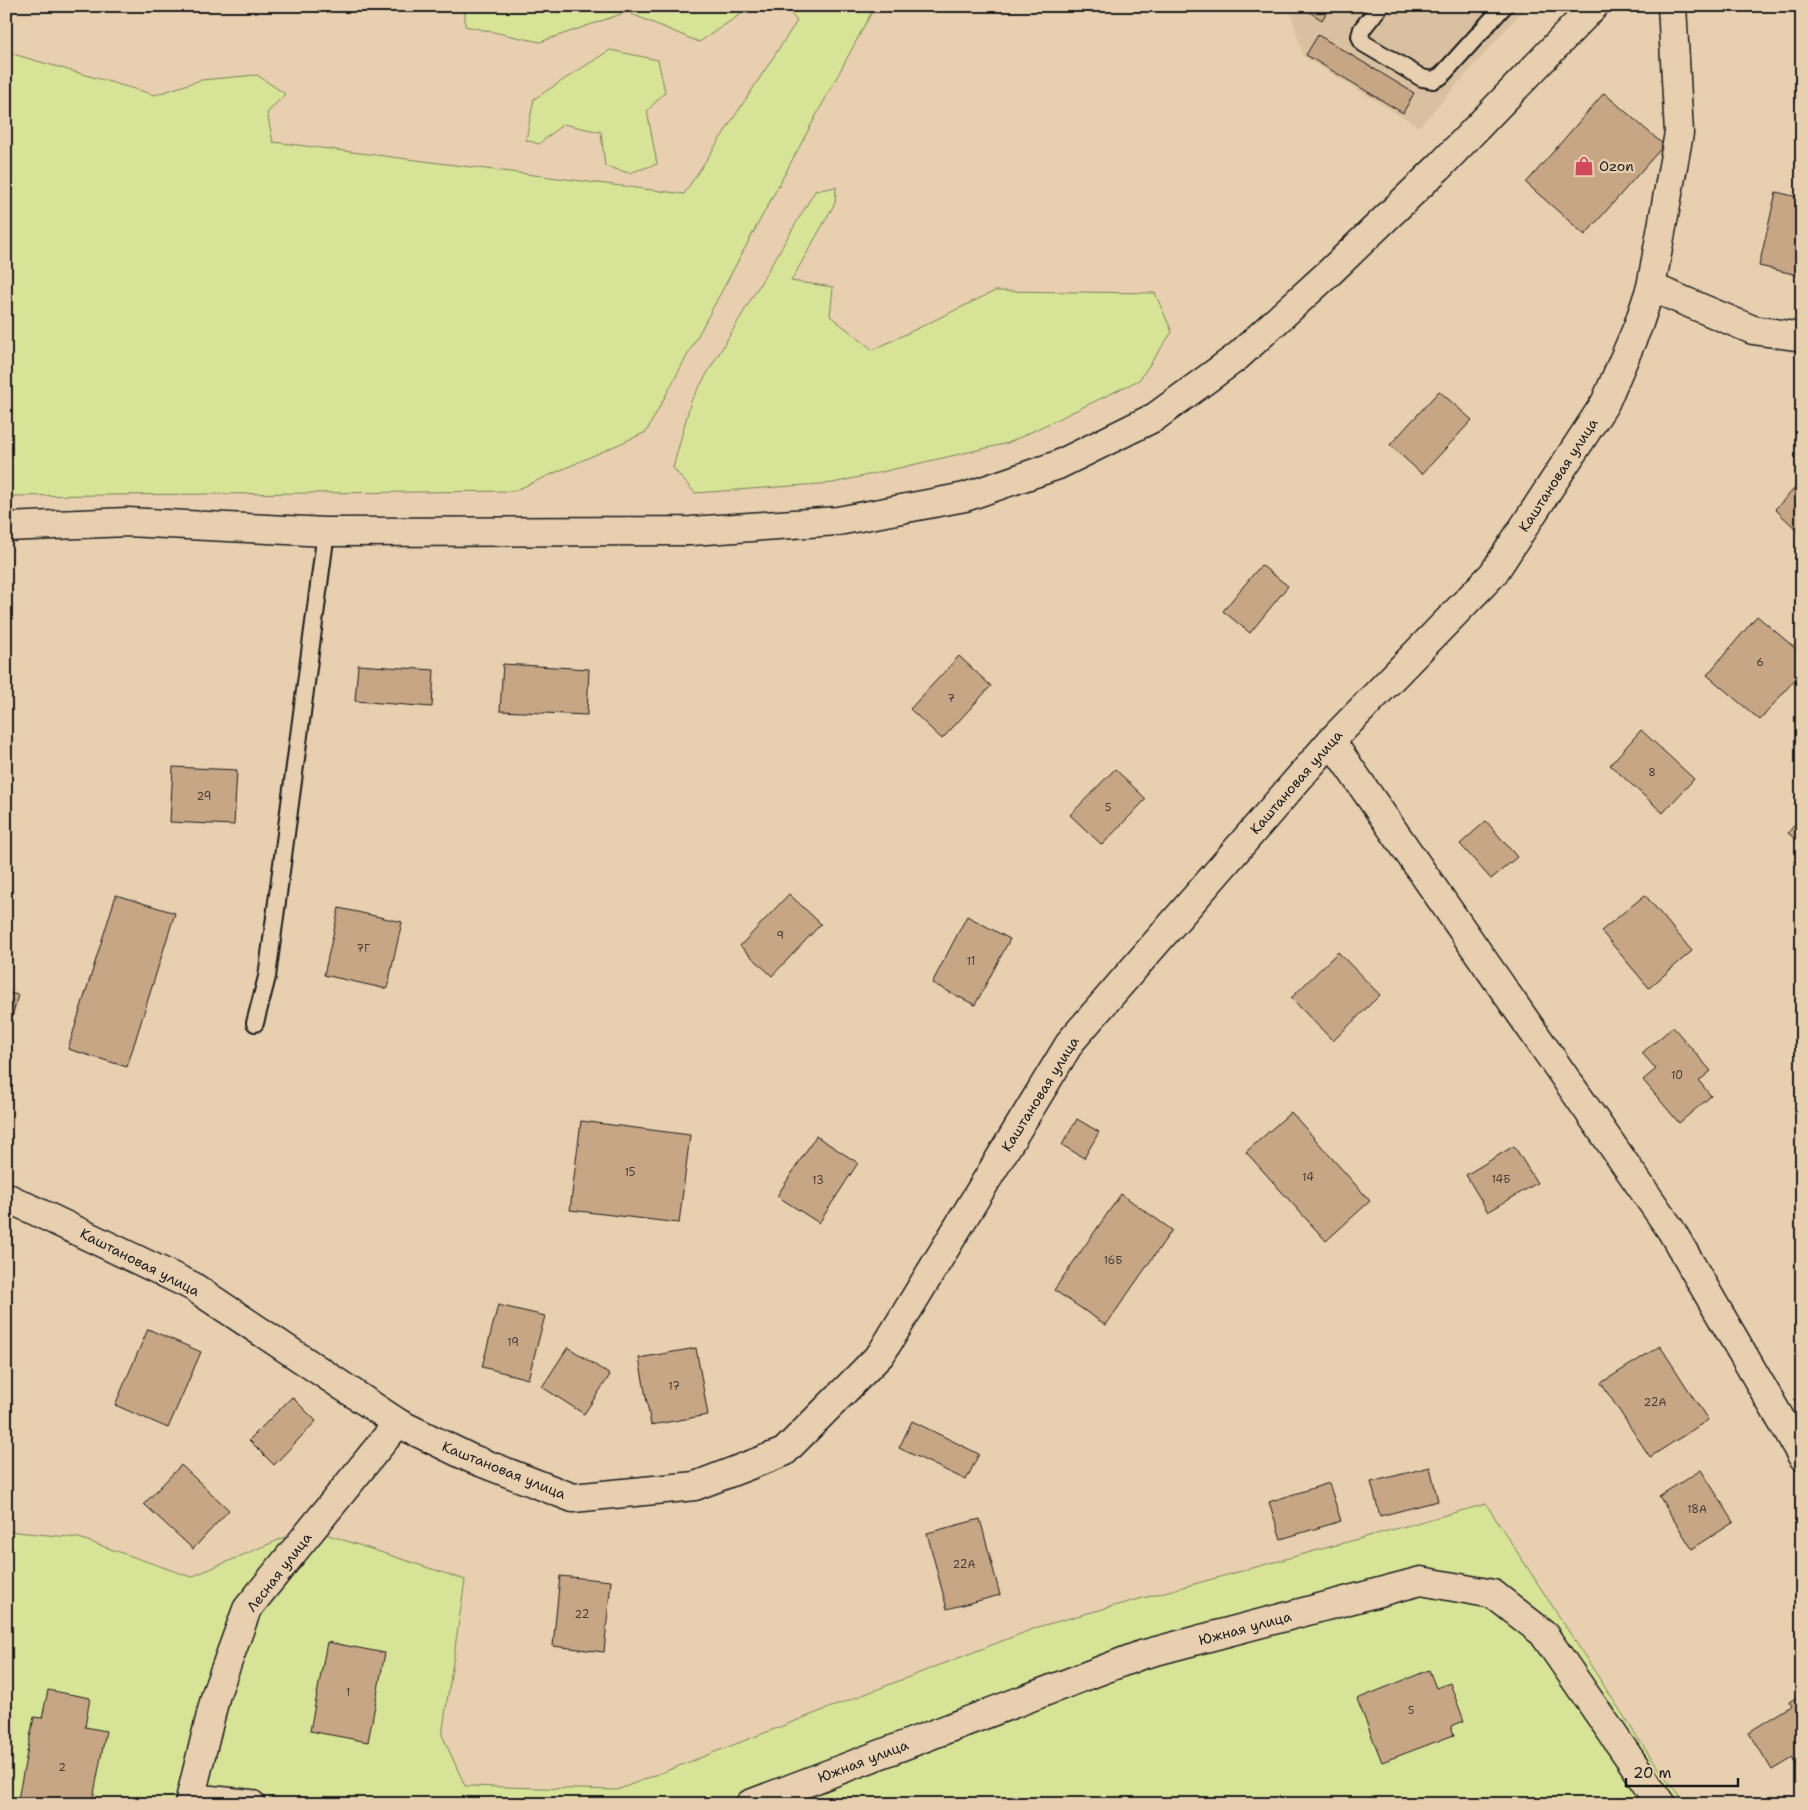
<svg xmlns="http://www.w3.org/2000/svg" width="1808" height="1810" font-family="'Shantell Sans',sans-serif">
  <rect width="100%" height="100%" fill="#e7cfb0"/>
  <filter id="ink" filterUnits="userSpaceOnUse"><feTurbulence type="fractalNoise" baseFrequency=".02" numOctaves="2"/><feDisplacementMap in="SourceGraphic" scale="10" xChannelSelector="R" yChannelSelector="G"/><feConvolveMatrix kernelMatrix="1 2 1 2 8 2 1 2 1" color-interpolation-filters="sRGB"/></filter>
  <g filter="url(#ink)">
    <path fill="#d9c0a0" d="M1289,6H1527L1419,127L1303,56Z"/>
    <g fill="#d7e497" stroke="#7a805a">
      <path d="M465,6H753L699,42L627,12L540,42L465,26Z"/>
      <path d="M784,6H875L646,432L514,491L6,496V52L155,95L201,80L257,75L285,94L267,113L273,142L684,194L797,21Z"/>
      <path d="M610,50L658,60L665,92L647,111L657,164L629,173L605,166L601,132L563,124L539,144L526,140L534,99Z"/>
      <path d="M836,187L835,203L791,281L833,287L830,316L873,350L995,291L1155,293L1172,332L1139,380L1008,443L833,483L695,493L673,468L691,401L815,191Z"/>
      <path d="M1486,1504L1645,1749L1685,1804H6V1531L79,1538L191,1577L307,1528L465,1580L442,1735L465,1786L617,1790L1041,1626Z"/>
    </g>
    <g fill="#c7a686" stroke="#1c1c1c">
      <path d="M1300,6H1330L1322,20Z"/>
      <path d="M1318,35L1414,93L1403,113L1306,55Z"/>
      <path d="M1604,93L1664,145L1585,235L1526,183Z"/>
      <path d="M1776,192L1802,198V276L1759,266Z"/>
      <path d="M1439,391L1472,420L1422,474L1390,445Z"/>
      <path d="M1802,481V535L1775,509Z"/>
      <path d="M1261,565L1288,586L1250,633L1223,611Z"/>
      <path d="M1757,616L1802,654V671L1760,720L1707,675Z"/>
      <path d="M959,656L991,686L942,739L910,709Z"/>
      <path d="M503,664L589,669L587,715L500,711Z"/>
      <path d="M358,665L434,670L432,707L355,701Z"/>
      <path d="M1641,730L1694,779L1663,813L1610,765Z"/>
      <path d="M173,767L237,770L234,825L170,822Z"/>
      <path d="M1115,769L1146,799L1102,845L1070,815Z"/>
      <path d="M1802,815V844L1788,833Z"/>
      <path d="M1486,821L1517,857L1491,879L1460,844Z"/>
      <path d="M789,894L821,924L772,976L740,946Z"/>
      <path d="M116,895L175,913L127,1067L68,1049Z"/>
      <path d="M1645,895L1692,951L1649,988L1601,931Z"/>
      <path d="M339,908L402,922L387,989L324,975Z"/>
      <path d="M967,916L1010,939L975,1005L932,983Z"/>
      <path d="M1338,952L1380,995L1333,1041L1291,998Z"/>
      <path d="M6,992L18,995L6,1040Z"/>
      <path d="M1673,1027L1711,1071L1699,1081L1711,1096L1679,1123L1643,1080L1656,1069L1642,1053Z"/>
      <path d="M1291,1112L1370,1201L1326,1241L1246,1152Z"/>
      <path d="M1077,1119L1099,1132L1084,1158L1062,1145Z"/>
      <path d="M581,1121L690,1135L679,1223L570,1210Z"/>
      <path d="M816,1136L858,1163L819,1223L777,1196Z"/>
      <path d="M1514,1146L1537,1183L1488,1212L1466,1175Z"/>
      <path d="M1121,1194L1172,1230L1106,1325L1054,1290Z"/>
      <path d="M498,1305L545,1316L528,1379L482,1367Z"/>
      <path d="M148,1329L201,1352L168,1428L115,1405Z"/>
      <path d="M1660,1346L1708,1420L1650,1457L1601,1383Z"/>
      <path d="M568,1347L610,1375L584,1414L542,1387Z"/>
      <path d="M696,1348L708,1415L651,1425L639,1358Z"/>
      <path d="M292,1397L316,1421L274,1465L249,1440Z"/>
      <path d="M912,1421L979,1454L966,1480L899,1448Z"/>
      <path d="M181,1465L229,1510L193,1549L144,1504Z"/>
      <path d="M1430,1467L1438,1501L1380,1516L1371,1482Z"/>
      <path d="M1701,1470L1734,1522L1692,1549L1659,1496Z"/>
      <path d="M1329,1483L1341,1521L1281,1539L1269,1502Z"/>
      <path d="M980,1519L1000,1595L947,1609L927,1533Z"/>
      <path d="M560,1576L611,1581L604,1652L553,1646Z"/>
      <path d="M327,1642L385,1653L368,1742L310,1731Z"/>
      <path d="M1429,1670L1436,1688L1450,1683L1464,1721L1451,1726L1454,1735L1382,1762L1357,1699Z"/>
      <path d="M48,1690L90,1698L85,1727L106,1731L92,1804H17L34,1717L42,1718Z"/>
      <path d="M1802,1694V1765L1798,1768L1792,1758L1772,1770L1749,1732L1791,1706L1789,1702Z"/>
    </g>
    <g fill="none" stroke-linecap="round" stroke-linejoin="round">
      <defs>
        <g id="lane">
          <path d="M1380,6L1362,29L1360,36L1363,43L1422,78L1433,80L1441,76L1504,6"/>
          <path d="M255,1023L267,977L326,532"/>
        </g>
        <g id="street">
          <path d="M1651,287L1753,330L1802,337"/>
          <path d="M1331,741L1671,1230L1802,1456"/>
          <path d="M6,1197L192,1286L398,1423L470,1458L573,1498L695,1486L784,1452L881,1354L1071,1041L1331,741L1493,574L1605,403L1638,326L1651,287L1679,133L1672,6"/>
          <path d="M191,1798L251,1804"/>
          <path d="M189,1804L216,1694L247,1609L398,1423"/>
          <path d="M750,1804L1141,1655L1421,1581L1493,1594L1543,1633L1661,1804"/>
        </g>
        <path id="secondary" d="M6,527L127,522L326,532L691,531L838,521L965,497L1058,465L1155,417L1237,357L1331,271L1441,165L1594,6"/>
      </defs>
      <use href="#lane" stroke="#1c1c1c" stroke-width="20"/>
      <use href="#street" stroke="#1c1c1c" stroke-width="31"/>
      <use href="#secondary" stroke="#1c1c1c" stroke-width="31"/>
      <use href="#lane" stroke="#e7cfb0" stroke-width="16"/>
      <use href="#street" stroke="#e7cfb0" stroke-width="28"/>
      <use href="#secondary" stroke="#e7cfb0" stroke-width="28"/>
    </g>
  </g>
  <defs>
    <symbol id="shop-bare" viewBox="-9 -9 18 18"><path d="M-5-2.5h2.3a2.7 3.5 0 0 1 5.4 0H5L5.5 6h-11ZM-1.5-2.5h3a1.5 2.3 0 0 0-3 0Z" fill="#d1495b" stroke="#e7cfb0" stroke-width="2.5" paint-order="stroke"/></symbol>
  </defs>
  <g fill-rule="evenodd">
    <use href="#shop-bare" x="1570" y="152" width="28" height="28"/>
  </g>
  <g text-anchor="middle" stroke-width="4.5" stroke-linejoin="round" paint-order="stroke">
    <g font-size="11" fill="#473e36">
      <text x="1760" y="666">6</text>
      <text x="951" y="702">7</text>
      <text x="1652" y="776">8</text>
      <text x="204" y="800">29</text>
      <text x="1108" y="811">5</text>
      <text x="780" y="939">9</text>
      <text x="363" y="952">7Г</text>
      <text x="971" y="965">11</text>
      <text x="1677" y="1079">10</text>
      <text x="630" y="1176">15</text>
      <text x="1308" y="1181">14</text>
      <text x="1501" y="1183">14Б</text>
      <text x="818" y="1184">13</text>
      <text x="1113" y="1264">16Б</text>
      <text x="513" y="1346">19</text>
      <text x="674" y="1390">17</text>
      <text x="1655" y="1406">22А</text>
      <text x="1697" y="1513">18А</text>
      <text x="964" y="1568">22А</text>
      <text x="582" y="1618">22</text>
      <text x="348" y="1696">1</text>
      <text x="1411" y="1714">5</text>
      <text x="62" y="1771">2</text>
    </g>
    <g font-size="14" fill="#1c1c1c" stroke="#e7cfb0" text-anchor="start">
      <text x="1599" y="171">Ozon</text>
    </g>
    <g font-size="14" fill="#1c1c1c" stroke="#e7cfb0">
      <text transform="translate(1558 475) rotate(-57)" y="5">Каштановая улица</text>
      <text transform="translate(1296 782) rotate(-49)" y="5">Каштановая улица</text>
      <text transform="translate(1040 1094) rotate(-58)" y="5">Каштановая улица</text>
      <text transform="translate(140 1262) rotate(27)" y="5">Каштановая улица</text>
      <text transform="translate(504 1470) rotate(22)" y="5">Каштановая улица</text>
      <text transform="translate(279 1572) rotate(-52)" y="5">Лесная улица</text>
      <text transform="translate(1245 1628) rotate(-15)" y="5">Южная улица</text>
      <text transform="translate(863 1761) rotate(-21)" y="5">Южная улица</text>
    </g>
  </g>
  <rect width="1808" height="1810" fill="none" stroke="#e7cfb0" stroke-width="25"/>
  <rect x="12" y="12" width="1783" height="1785" fill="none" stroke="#1c1c1c" stroke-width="2" filter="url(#ink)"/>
  <path d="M1626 1778v8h112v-8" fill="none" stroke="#1c1c1c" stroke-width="2.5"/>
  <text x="1633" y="1778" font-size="15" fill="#1c1c1c" stroke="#e7cfb0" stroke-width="4" paint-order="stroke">20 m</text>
</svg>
